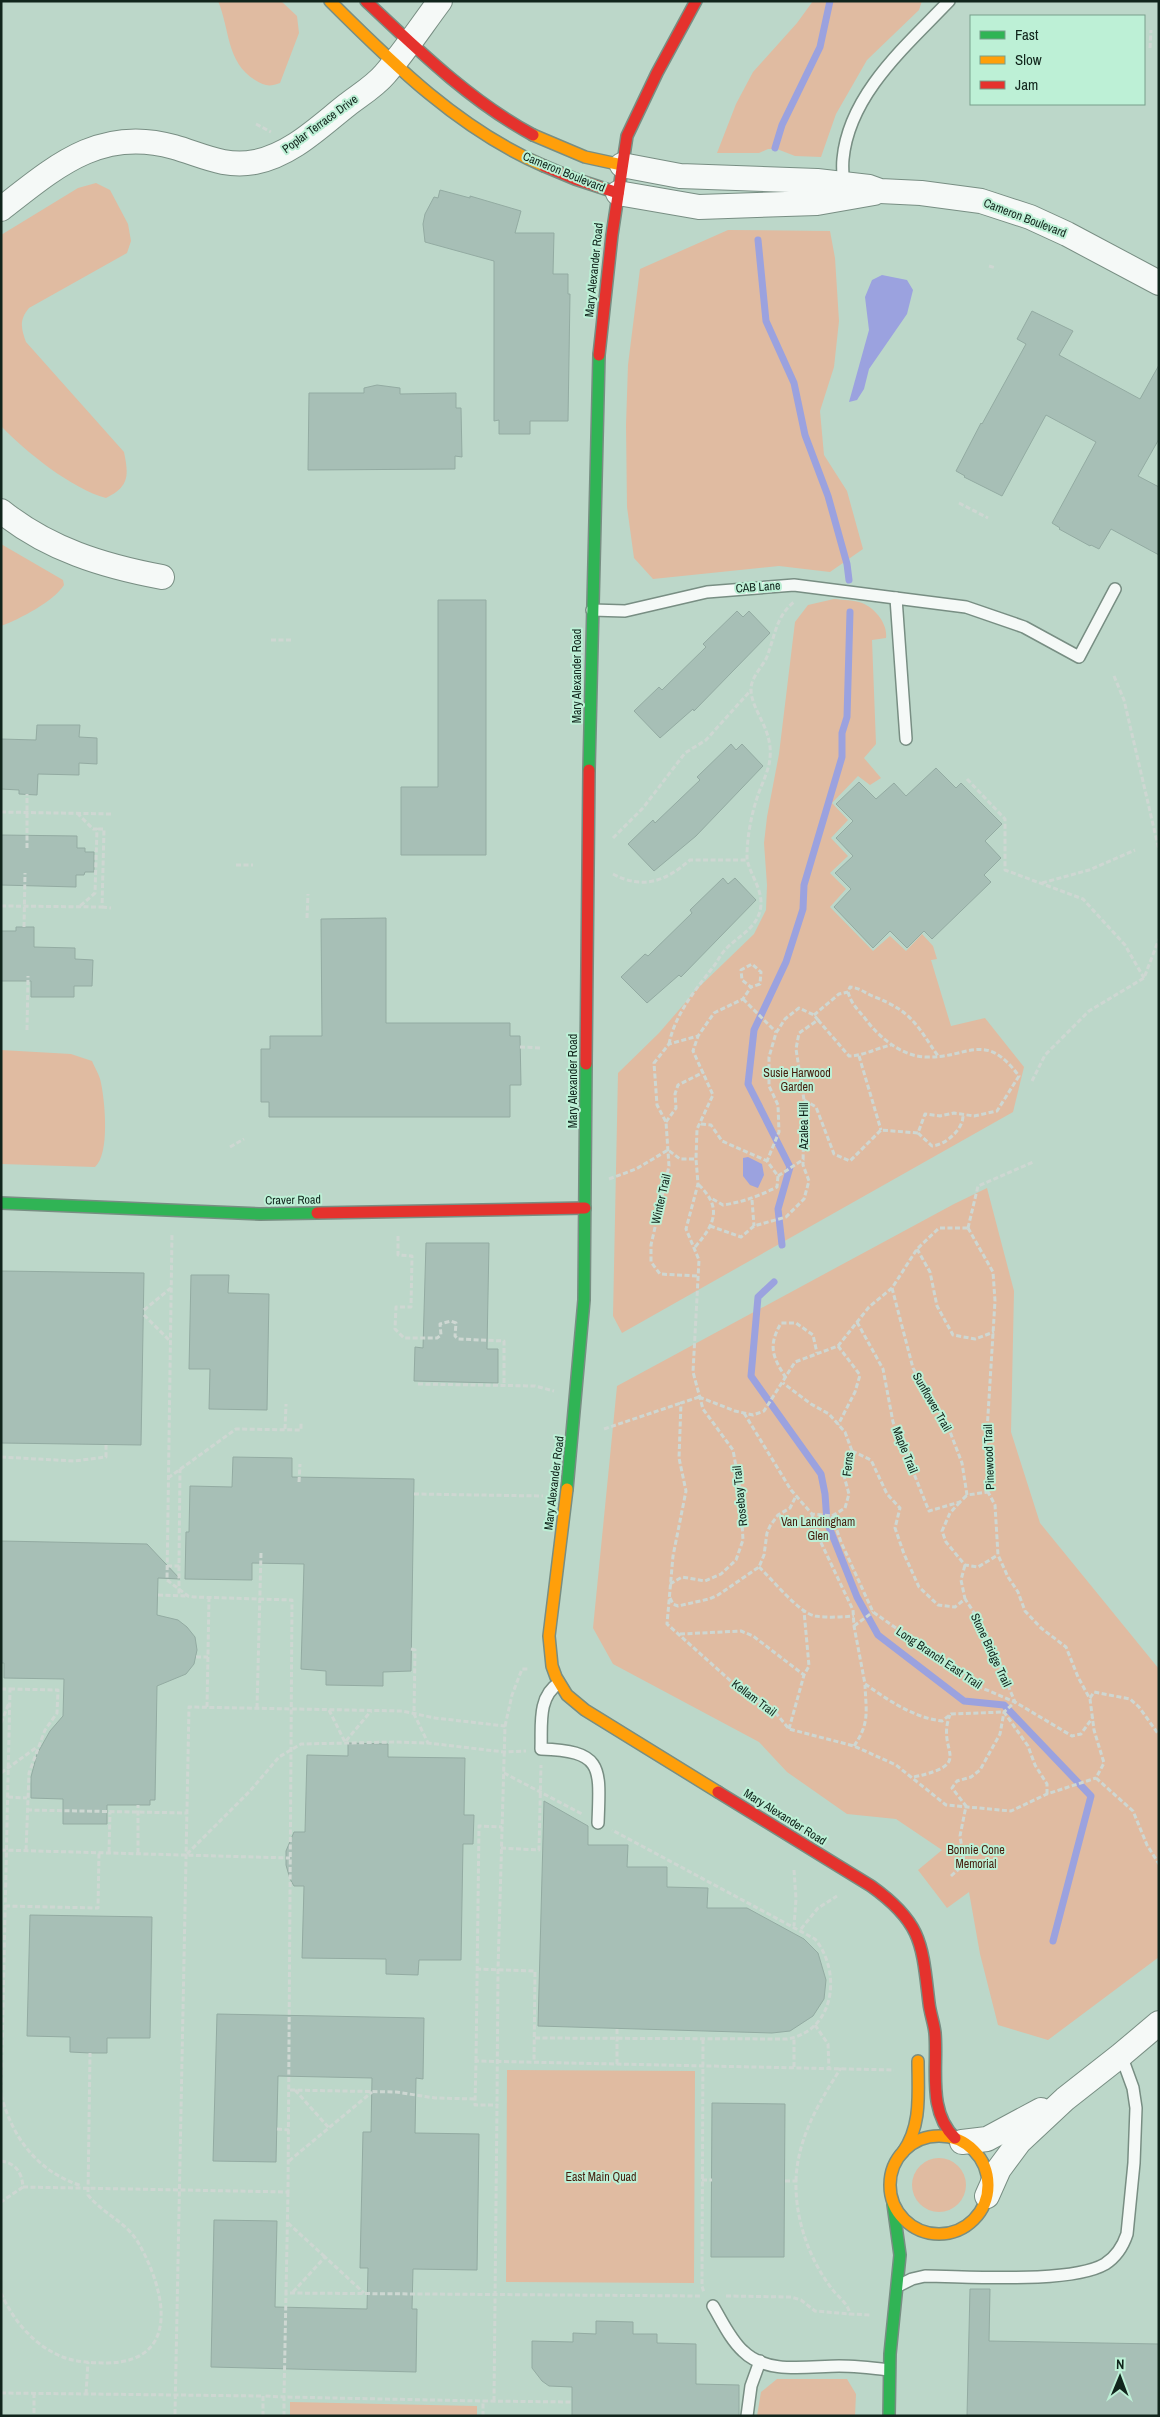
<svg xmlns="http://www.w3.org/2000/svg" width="1160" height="2417" font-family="'Archivo Narrow',sans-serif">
  <rect width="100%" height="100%" fill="#bcd7c9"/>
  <g fill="#e0bba1">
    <path d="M218,1H281L297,16L299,33L280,83C270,87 264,86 255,80C226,62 230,29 218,1Z"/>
    <path d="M813,1H922L919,10L867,60L836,114L821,157L795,156L777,149H768L759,153H717L736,104L753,72L797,23Z"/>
    <path d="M96,183L110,190L128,224L131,241L127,253L29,308C19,320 21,328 26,342L124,452C129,476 129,487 106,498C72,489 26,452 1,426V235L78,188Z"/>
    <path d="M728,230L830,231L835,258L839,321L834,367L820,411L824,455L847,491L863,549L830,572L779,566L653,579L634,558L627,507L626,425L628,365L640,269Z"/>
    <path d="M1,544L63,580L64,585C54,601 20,619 1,626Z"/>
    <path d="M834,599C843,600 854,600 862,603C875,608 888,624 886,638L872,640L876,744L864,758L881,778L870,785L858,776L832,803L848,820L831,838L848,856L830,873L846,889L830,907L873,951L890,936L906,951L922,934L933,946L937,959L931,960L951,1026L985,1018L1024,1067L1013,1112L622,1333L613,1316L618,1073L659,1033L697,989L754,934L766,910L767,885L764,843L767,817L779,754L795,622L808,605Z"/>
    <path d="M1,1050L71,1054L92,1061C95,1068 100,1076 101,1083C105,1102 110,1154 95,1167L1,1164Z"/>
    <path d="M987,1188L1014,1291L1011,1432L1040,1523L1159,1669V1957L1048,2040L998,2025L980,1954L969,1892L947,1908L918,1870L942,1850L896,1819L847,1814L787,1772L759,1742L613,1664L593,1628L617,1386L954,1204Z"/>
    <path d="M507,2070L695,2071L694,2283L506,2282Z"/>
    <circle cx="939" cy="2185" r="27"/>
    <path d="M777,2379H847L856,2394L855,2416H757L761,2392Z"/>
    <path d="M290,2402L477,2406V2416H290Z"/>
  </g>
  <g fill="#9ba2df">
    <path d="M882,275L907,280L913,290L907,314L869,369L864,389L857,400L849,402L869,330L865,297L872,280Z"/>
    <path d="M748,1157L762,1164L764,1175L758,1188L750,1185L743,1176V1158Z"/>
  </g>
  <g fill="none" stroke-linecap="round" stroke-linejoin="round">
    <g stroke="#9ba2df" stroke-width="7">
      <path d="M775,148L782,125L820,47L830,1"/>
      <path d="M758,240L766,321L794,383L805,435L828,496L847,564L849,580"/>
      <path d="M782,1245L778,1209L790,1167L748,1084L754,1030L786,962L803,909L804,885L842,757V733L847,717L850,612"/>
      <path d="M774,1282L758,1297L751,1376L821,1474L825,1494L827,1522L857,1597L878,1635L964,1701L1004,1705L1091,1796L1053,1941"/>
    </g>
  </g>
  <g fill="#a7bfb6" stroke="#93aba2">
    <path d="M440,190L470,198V196L521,211L515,233H554L553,274H568V294H570L568,421H530V434H499V420L494,421V261L425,242L423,224L425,214L434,197L438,198Z"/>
    <path d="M1032,311L1073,331L1059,355L1140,399L1159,365V439L1138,476L1159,487V555L1111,529L1099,549L1091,545L1090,546L1059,529L1060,528L1052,523L1096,442L1046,415L1002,496L964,477L965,476L956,471L981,423L982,424L1026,344L1017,339Z"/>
    <path d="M377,385L400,388V394L456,393V408H461L462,457L455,456V469L308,470L309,393H364V388Z"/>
    <path d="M438,600H486V855H401V787H438Z"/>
    <path d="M737,611L743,617L749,611L770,633L694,711L693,709L660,738L634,711L659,687L662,690L706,647L703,644Z"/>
    <path d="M37,725H80L79,737L97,738V764L79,763V775L38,774L37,795L19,794V790L1,789V739L36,740Z"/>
    <path d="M731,744L736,750L742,744L763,766L696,836L654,871L628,844L653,820L655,823L700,780L697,777Z"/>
    <path d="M936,768L956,788L961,783L1002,824L985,841L1001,858L984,875L991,882L932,939L924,931L907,948L890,931L873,948L834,907L851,889L835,873L853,856L836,838L853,821L836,804L859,782L876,799L894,783L906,796Z"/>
    <path d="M1,835L77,836V848H85V852H94V872H85L84,875H76V887L1,885Z"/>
    <path d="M723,878L728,884L735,878L756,900L681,977L679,975L647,1003L621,977L645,954L648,956L692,913L690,910Z"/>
    <path d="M386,918V1023H510V1036H520L521,1085H510V1117H269V1102H261V1049H270V1036H322L321,919Z"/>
    <path d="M16,927H34V947L75,948V959L93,960L92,986H74V997H31V981H1V931H16Z"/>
    <path d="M426,1243H489L487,1349H498V1383L414,1381L415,1347L423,1348Z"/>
    <path d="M1,1271L144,1273L141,1445L1,1443Z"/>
    <path d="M191,1275H229L228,1293L269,1294L267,1410L209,1409L210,1369H189Z"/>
    <path d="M233,1457L292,1458V1477L414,1479L411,1671L383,1672V1686L326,1685V1671L301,1669L304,1564L252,1563V1580L185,1579L186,1532H189L190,1486L232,1487Z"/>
    <path d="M1,1541L147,1544L180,1579L158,1578L157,1615L178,1620L187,1627L195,1637L197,1650L194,1664L186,1674L157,1686L155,1800H150V1805H107V1824H63V1799L31,1798V1777L37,1754L50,1731L63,1716L64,1679L4,1678V1663H1Z"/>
    <path d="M348,1743L388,1744V1757L465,1758L464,1815H474L473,1844H463L461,1960H419L418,1975L386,1974V1959L302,1958L304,1886H294L290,1879L286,1865V1851L294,1832H305L307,1755L348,1756Z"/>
    <path d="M544,1801L588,1826V1845H628L627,1867H667V1887L708,1888L707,1908H747L804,1939L818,1953L826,1980L824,1999L813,2016L790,2031L772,2033L538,2026Z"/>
    <path d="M30,1915L152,1917L150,2038H107V2053H90L70,2052V2037L27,2036Z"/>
    <path d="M217,2014L424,2018L423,2079L416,2078L415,2133L479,2134L477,2270L413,2269L412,2309H417L416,2372L211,2367L214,2220L277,2221L275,2307L367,2309L368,2268H360L363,2132H371L372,2078L278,2076L276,2162L213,2161Z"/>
    <path d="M712,2103L785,2104L784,2257H711Z"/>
    <path d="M970,2289H990L989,2341L1159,2344V2416H967Z"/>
    <path d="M596,2321L633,2322V2334H657V2343L696,2344V2384L739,2385V2416H572V2387L549,2386L542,2381L532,2368V2341L573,2342V2333L596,2334Z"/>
  </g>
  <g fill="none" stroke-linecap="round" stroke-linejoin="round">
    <defs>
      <g id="lane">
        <path d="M844,186C843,177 842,168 843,159C849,94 907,45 949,1"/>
        <path d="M896,598L906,739"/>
        <path d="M592,610L625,611L707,592L794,585L966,607L1024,627L1079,657L1115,589"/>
        <path d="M559,1683C537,1697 542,1726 541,1749C604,1751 600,1767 598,1823"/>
        <path d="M900,2285L912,2279L925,2276C966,2276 1071,2284 1105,2264C1116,2257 1123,2246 1127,2234L1134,2163L1136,2108L1133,2088L1121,2055"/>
        <path d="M713,2306C722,2321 730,2339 743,2351C767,2375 809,2366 839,2366C856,2366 873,2368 889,2370"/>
        <path d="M747,2416L751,2386L760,2361"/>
      </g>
      <g id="street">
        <path d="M622,165L680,176L817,181L869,187L880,191L921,193L981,201L1030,217L1067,234L1159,283"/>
        <path d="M618,193L699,207L817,203L874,193"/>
        <path d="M1,209C55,167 100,126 174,147C202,155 225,168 255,162C291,155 319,127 347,105C360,95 375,86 385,74C405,51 422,25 440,1"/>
        <path d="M1,511C48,549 103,566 162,577"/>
        <path d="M962,2142L987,2139L1041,2110"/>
        <path d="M987,2196L999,2169L1019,2142L1065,2099L1121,2055L1159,2023"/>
      </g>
      <g id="fast">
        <path d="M589,770L599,355"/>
        <path d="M1,1203L260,1214L317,1213"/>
        <path d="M567,1489L584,1300L586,1064"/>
        <path d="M889,2416L890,2354L900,2255L893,2204"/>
      </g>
      <g id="slow">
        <path d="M330,1C393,64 460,130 544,166"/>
        <path d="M533,135L585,157L622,165"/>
        <path d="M567,1489L549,1636L552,1666L556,1677L567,1695L585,1710L718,1792"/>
        <circle cx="939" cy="2185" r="49"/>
        <path d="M903,2152C922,2125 918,2093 918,2061"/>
      </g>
      <g id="jam">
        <path d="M366,1C418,50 470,101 533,135"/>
        <path d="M544,166L575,179L618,193"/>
        <path d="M599,355L612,235L627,136L657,73L696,1"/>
        <path d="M586,1064L589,770"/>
        <path d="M317,1213L585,1208"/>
        <path d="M718,1792L871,1886C923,1923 922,1945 929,2003C930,2013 934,2023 935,2033C938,2068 927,2111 955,2138"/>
      </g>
    </defs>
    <use href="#lane" stroke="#788e83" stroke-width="14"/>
    <use href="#street" stroke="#788e83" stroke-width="26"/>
    <use href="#fast" stroke="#788e83" stroke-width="14"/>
    <use href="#slow" stroke="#788e83" stroke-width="14"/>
    <use href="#jam" stroke="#788e83" stroke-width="14"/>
    <g stroke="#ced7d2" stroke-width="3" stroke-dasharray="5 2.5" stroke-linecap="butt">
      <path d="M1150,48L1151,30"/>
      <path d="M256,124L271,132"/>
      <path d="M989,266L996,268"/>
      <path d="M959,503L988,518"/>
      <path d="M271,640H292"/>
      <path d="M1114,676L1124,700L1159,850"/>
      <path d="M967,779L1005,819V870L1083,899L1125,945L1144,978"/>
      <path d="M1,812L112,814"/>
      <path d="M77,813L93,829H97L95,893L79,907"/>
      <path d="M613,838L643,808L685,753L706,740L751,690"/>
      <path d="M27,848V794"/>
      <path d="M236,865H253"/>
      <path d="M613,874C643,890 666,881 690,860H747"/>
      <path d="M1042,883L1089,870L1135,850"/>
      <path d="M1,906L102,907L104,829H97"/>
      <path d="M102,907L111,908"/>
      <path d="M307,918L308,894"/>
      <path d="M24,927L25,873"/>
      <path d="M743,999L776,1032"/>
      <path d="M814,1015L839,994L848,992"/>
      <path d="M818,1020L849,1056C863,1056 877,1048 891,1045"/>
      <path d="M27,1030L28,976"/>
      <path d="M669,1044C675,1014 696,989 714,966C718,961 720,955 725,950C737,936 760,928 761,904C762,888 747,869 747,857C747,838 751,816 757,798C761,785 769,771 770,758C773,728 751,711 751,689C751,678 761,668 766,659C775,638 775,617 794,602"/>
      <path d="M520,1047L542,1048"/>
      <path d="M859,1056L881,1130"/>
      <path d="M1032,1081L1045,1055L1089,1011L1144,978L1159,939"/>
      <path d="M804,1100L816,1107L834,1154L850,1161L881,1130L918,1133L925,1114L940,1116L954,1113L974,1116L997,1111L1019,1076C984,1029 968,1059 925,1057C902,1056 880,1038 867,1021C859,1010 852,1006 848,992L850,987C861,988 866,994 875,997C912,1012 916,1024 938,1056"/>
      <path d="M666,1122L676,1108L675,1094L678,1085L704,1072"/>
      <path d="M701,1124L711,1125L722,1141L767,1161L778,1176L777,1187C759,1196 743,1202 723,1205L711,1198"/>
      <path d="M918,1133L932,1146C946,1145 963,1129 963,1116"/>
      <path d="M230,1147L244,1139"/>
      <path d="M778,1176L804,1159"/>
      <path d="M609,1179L636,1169L668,1150L680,1159H696"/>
      <path d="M752,1200L754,1226"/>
      <path d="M710,1226L741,1237L754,1226L786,1217L804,1199L809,1181L803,1165L804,1100L796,1049L799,1033L818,1020L814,1015L799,1008L785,1019L776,1033L769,1057V1086L778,1105L779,1132L767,1161"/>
      <path d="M968,1228L993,1272L995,1301L987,1431L988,1492L995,1505L998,1555L1008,1577L1018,1592L1025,1611L1041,1628L1066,1647L1078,1677L1090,1699L1094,1730L1104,1763L1096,1778"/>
      <path d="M968,1228L978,1186L1033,1162"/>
      <path d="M398,1236V1255L412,1256L411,1307H396L395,1329L404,1338H437L441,1335L440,1324L451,1321L456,1323L455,1336L458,1339L504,1341V1386"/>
      <path d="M695,1247C716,1223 722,1207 698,1184"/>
      <path d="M917,1249L930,1272L937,1306L953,1335L975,1339L994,1332"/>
      <path d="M697,1276L660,1274L651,1262V1245L669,1166L666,1122L657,1105L654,1063L669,1044L698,1036L714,1013L743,999L751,987L742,980L741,970L752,964L761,972L760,984L751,987"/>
      <path d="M892,1288L913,1368L949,1429L962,1463L967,1495L988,1492"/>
      <path d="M144,1310L172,1287"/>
      <path d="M144,1315L170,1341"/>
      <path d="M857,1322L883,1369L893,1422L929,1511L960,1502L967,1495"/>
      <path d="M838,1346L860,1375L855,1392L838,1425"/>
      <path d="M786,1378C772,1356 768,1346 781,1323H796L813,1335L817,1353"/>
      <path d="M418,1384L535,1386L554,1391"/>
      <path d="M699,1397L681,1403L679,1458L686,1491L673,1556L667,1624L743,1692L775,1712L789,1729L854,1746L896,1765L946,1805L1011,1811L1047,1794L1096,1778"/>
      <path d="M699,1397L735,1411L753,1415L764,1411L795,1362L838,1346L869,1307L892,1288L917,1249L939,1228H968"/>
      <path d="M744,1413L791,1490L812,1514L832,1516L845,1508L849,1494L844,1476L852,1451L845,1432L829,1414L811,1404L783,1383"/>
      <path d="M285,1429L286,1404"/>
      <path d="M604,1429L681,1403"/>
      <path d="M852,1451L871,1460L887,1494L900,1508L895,1528L904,1554L919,1587L938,1605L955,1607L965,1599L961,1580L965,1565"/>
      <path d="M1,1457L74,1461L106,1457V1445"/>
      <path d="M168,1478L236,1429L301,1430V1423"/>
      <path d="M299,1482L300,1464"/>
      <path d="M414,1494L543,1496"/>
      <path d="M960,1502L950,1513L942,1531L946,1542L965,1565L978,1567L998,1555"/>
      <path d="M812,1514L815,1530L853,1610L854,1626L865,1684C888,1700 914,1718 942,1721L951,1714L1004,1712L1028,1746L1035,1765L1047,1784V1794"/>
      <path d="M832,1516L841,1542L873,1612L982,1688L1015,1702L1072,1736L1081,1734L1093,1717"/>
      <path d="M167,1566H179L180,1469"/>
      <path d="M179,1566V1596"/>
      <path d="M759,1567C773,1580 799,1613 815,1616C827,1618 842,1617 854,1616"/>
      <path d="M670,1584L682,1577L705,1581L721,1574L736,1560L743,1540L740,1489L733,1450L703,1409L693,1372L699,1260L686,1229L698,1184L696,1159L697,1129L713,1095L693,1051L698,1036"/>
      <path d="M158,1595L187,1596"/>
      <path d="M670,1598L673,1604L678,1606L709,1599L718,1595L759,1567L764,1555L767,1533L770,1526L778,1515L790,1508L796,1496"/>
      <path d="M854,1626L873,1612"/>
      <path d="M680,1634L741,1631L753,1636L804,1675"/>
      <path d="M411,1649L415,1650L414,1714L428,1743"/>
      <path d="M196,1657H208"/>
      <path d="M1,1689H10L1,2097"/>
      <path d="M10,1689L58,1690L57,1713L45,1730L29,1773L26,1851"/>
      <path d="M1090,1698L1094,1692L1130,1699L1139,1707L1159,1735"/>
      <path d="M207,1707L209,1598"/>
      <path d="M257,1708L261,1553"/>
      <path d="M329,1710L345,1742L371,1711"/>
      <path d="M1,1723L9,1703"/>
      <path d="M505,1726L512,1695L522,1669H529"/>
      <path d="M789,1729L804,1675L809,1666L804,1611"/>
      <path d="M854,1746C870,1723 866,1711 865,1685"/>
      <path d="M1,1773L37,1747"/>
      <path d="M504,1773L582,1814"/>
      <path d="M914,1777C977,1763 935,1752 950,1715"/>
      <path d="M1096,1778L1133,1811L1147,1845L1159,1864"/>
      <path d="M8,1797L27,1798"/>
      <path d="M27,1810L187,1813"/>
      <path d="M501,1848L539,1850L541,1765"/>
      <path d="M1,1850L290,1858"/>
      <path d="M109,1852L110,1812"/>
      <path d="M138,1853V1805"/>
      <path d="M187,1854L250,1791L279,1757L301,1744L395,1742L428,1743L504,1752L526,1751"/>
      <path d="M794,1870L796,1899L794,1926"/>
      <path d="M951,1876L960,1868L964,1860L960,1836L966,1806L952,1788L957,1781L971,1777L980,1770L1000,1734L1004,1712L1015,1702C1000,1667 987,1630 965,1599"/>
      <path d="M5,1906L98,1908L99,1852"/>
      <path d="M801,1929L818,1908L837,1896"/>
      <path d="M476,1969L535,1971L534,2062"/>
      <path d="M815,2025L828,2044L829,2068"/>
      <path d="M535,2038L787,2039C835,2031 842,1972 815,1939L612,1830"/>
      <path d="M703,2039L702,2286L704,2293"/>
      <path d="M476,2061L479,1826L502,1827"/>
      <path d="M617,2064V2028"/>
      <path d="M794,2067V2038"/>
      <path d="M290,2090L396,2092L435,2098L475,2099"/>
      <path d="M295,2090L329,2128"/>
      <path d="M1,2095C13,2139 38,2172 82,2186"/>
      <path d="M277,2129L289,2130"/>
      <path d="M1,2161C16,2163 22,2173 23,2187L1,2202"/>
      <path d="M289,2161L372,2092"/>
      <path d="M702,2180H712"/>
      <path d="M785,2181H796C795,2219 809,2259 832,2289C838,2297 848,2303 850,2314L871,2315"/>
      <path d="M796,2181C797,2139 819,2102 841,2068"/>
      <path d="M23,2187L288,2192L292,1600L194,1597L188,1596L167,1580L172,1233"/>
      <path d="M288,2192L286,2293L700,2296"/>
      <path d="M288,2223L325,2257"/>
      <path d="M293,2292L325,2257L364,2293"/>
      <path d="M1,2293C12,2318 31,2342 56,2354C71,2362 91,2363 108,2363C183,2361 164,2288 139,2244C127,2222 103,2214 88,2195L90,2053"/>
      <path d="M726,2296L791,2297L801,2300L815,2311L850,2314"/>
      <path d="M1,2393L263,2396"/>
      <path d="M34,2393V2416"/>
      <path d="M86,2394L88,2362"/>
      <path d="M494,2401L497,2105H475L476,2061L894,2070"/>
      <path d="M175,2414L189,1707L402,1711L435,1718L505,1726L498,1970L497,2105"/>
      <path d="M263,2416V2396L284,2397L286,2293"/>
      <path d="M284,2416V2397L483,2401"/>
      <path d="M483,2416V2401L572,2402"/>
    </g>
    <use href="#lane" stroke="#f5f9f7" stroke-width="11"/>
    <use href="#street" stroke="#f5f9f7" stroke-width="24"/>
    <use href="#fast" stroke="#30b455" stroke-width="11"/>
    <use href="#slow" stroke="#ff9f0a" stroke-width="11"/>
    <use href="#jam" stroke="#e5322d" stroke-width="11"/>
  </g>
  <g text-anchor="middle" stroke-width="4" stroke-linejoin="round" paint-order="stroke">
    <g font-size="12" fill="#11251c" stroke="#bdf0d6">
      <text transform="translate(320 124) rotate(-36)" y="4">Poplar Terrace Drive</text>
      <text transform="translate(564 172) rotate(22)" y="4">Cameron Boulevard</text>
      <text transform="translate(1025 218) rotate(21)" y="4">Cameron Boulevard</text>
      <text transform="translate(594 270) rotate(-84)" y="4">Mary Alexander Road</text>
      <text transform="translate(758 587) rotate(-4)" y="4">CAB Lane</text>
      <text transform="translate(577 676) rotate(-90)" y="4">Mary Alexander Road</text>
      <text transform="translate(573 1081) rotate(-90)" y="4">Mary Alexander Road</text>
      <text transform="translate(804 1126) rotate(-90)" y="4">Azalea Hill</text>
      <text transform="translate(661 1199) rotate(-77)" y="4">Winter Trail</text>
      <text transform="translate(293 1200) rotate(-1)" y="4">Craver Road</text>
      <text transform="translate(932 1402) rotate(60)" y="4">Sunflower Trail</text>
      <text transform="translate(905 1450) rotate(68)" y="4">Maple Trail</text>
      <text transform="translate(989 1457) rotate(-92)" y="4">Pinewood Trail</text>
      <text transform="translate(848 1464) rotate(-83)" y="4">Ferns</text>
      <text transform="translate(554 1483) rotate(-83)" y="4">Mary Alexander Road</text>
      <text transform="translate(740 1496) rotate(-96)" y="4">Rosebay Trail</text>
      <text transform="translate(991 1650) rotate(65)" y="4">Stone Bridge Trail</text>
      <text transform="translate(939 1658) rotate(34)" y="4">Long Branch East Trail</text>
      <text transform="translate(754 1698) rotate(37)" y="4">Kellam Trail</text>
      <text transform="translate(785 1817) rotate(32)" y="4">Mary Alexander Road</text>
    </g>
    <g font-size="12" fill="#451d0d" stroke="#bdf0d6">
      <text x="797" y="1077">Susie Harwood<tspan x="797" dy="14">Garden</tspan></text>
      <text x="818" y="1526">Van Landingham<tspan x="818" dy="14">Glen</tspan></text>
      <text x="976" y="1854">Bonnie Cone<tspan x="976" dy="14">Memorial</tspan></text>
      <text x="601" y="2181">East Main Quad</text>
    </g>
  </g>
  <rect width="1160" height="2417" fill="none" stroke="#11251c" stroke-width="5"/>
  <rect x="970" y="15" width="175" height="90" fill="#bdf0d6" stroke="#789f8c"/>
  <rect x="980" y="31" width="25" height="8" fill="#30b455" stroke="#789f8c"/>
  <text x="1015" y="40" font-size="15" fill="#11251c">Fast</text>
  <rect x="980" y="56" width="25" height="8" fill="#ff9f0a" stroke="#789f8c"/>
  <text x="1015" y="65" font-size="15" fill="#11251c">Slow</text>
  <rect x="980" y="81" width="25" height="8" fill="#e5322d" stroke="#789f8c"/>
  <text x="1015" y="90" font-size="15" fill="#11251c">Jam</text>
  <g transform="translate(1120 2377) rotate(1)" stroke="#bdf0d6" stroke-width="4" paint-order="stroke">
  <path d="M0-4L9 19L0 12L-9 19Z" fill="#11251c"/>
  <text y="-8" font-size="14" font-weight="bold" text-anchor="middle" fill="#11251c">N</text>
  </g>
</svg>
